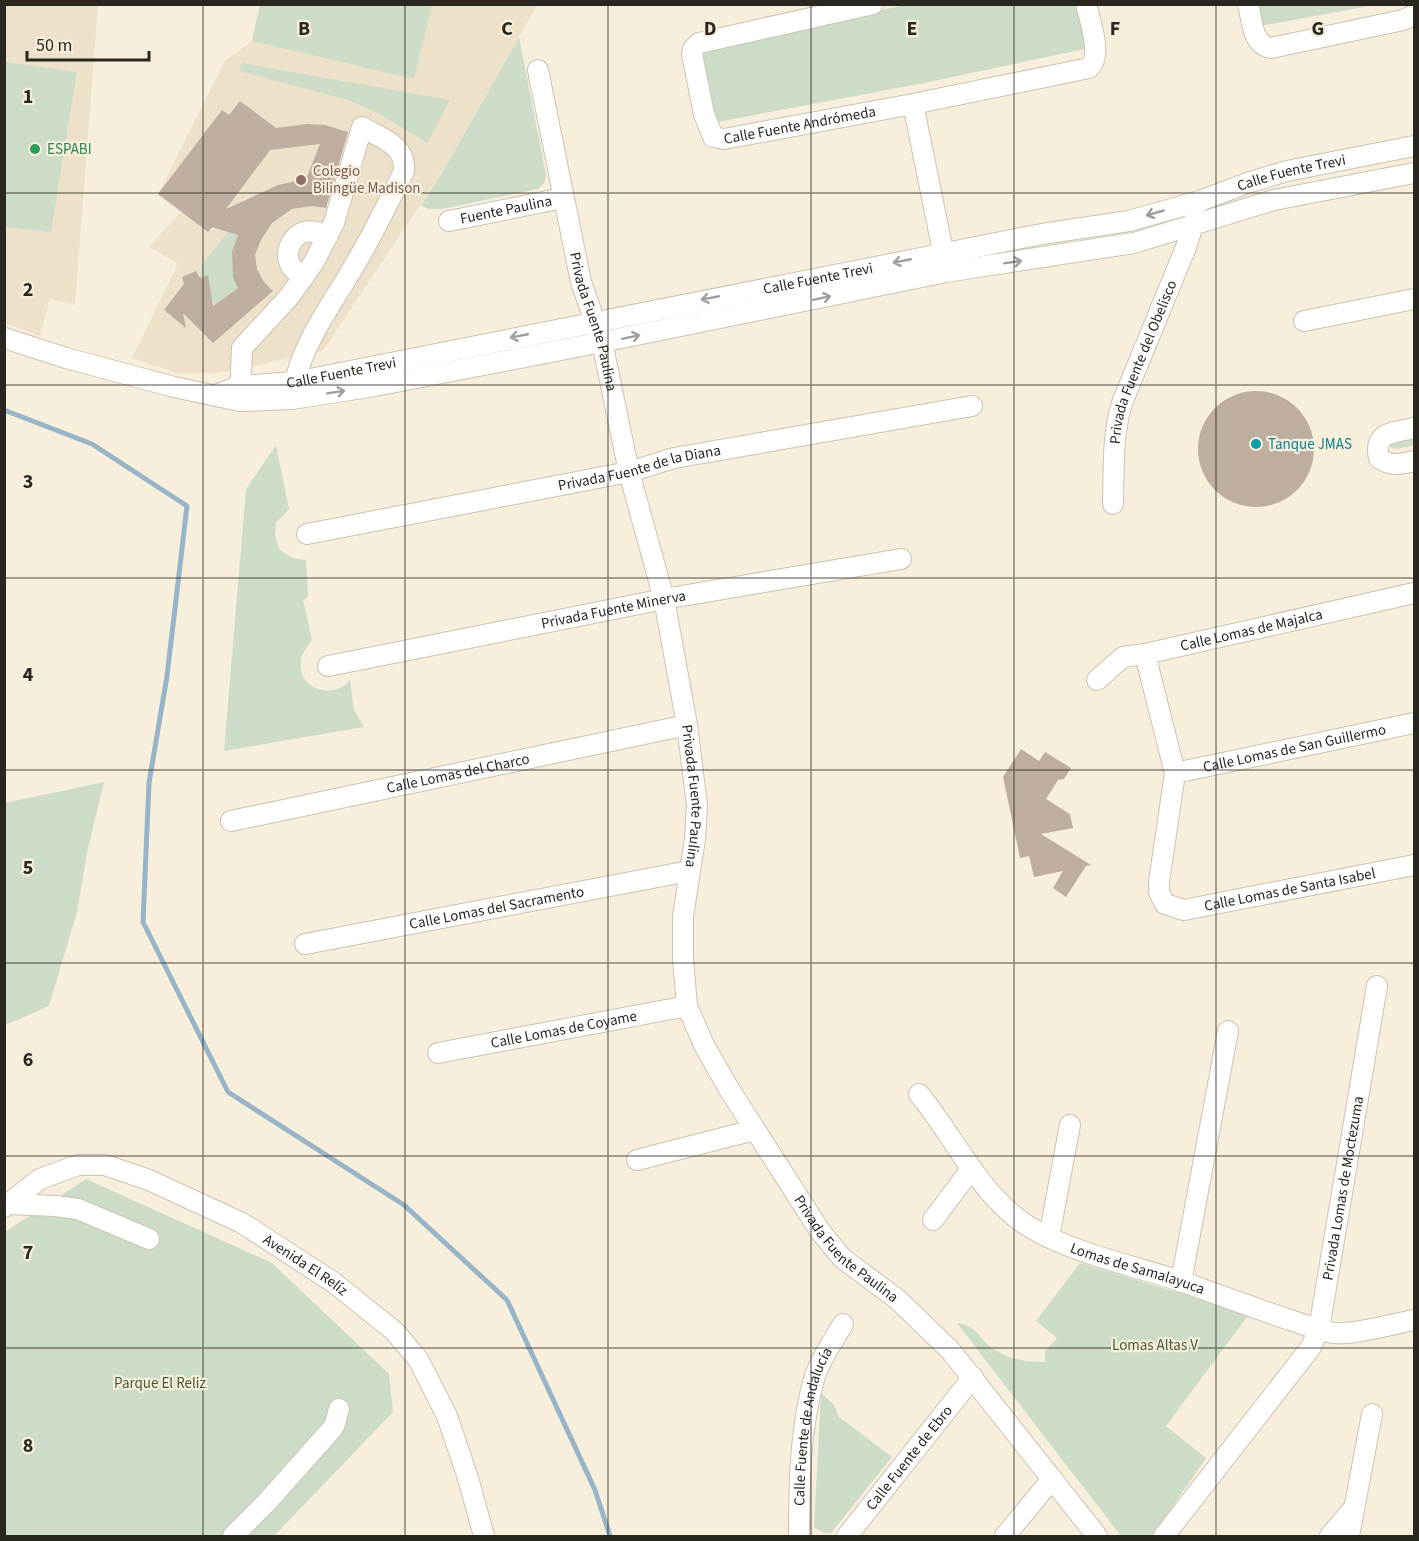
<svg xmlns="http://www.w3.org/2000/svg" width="1419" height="1541" font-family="'Source Sans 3',sans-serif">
  <rect width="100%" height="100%" fill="#f7efdc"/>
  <g fill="#ede2c9">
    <path d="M5,5H98L75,305L50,299L40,336L5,323Z"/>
    <path d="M260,5H537L446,166L323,351L220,373H177L132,358L178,264L149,247L181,212L158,194L225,61L252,41Z"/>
  </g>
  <g fill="#cddcc9">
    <path d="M1077,4L1085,49L924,83L712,123L698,47L906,5Z"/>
    <path d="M260,5V4L432,5L414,79L252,41Z"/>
    <path d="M1250,5H1375L1260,26Z"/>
    <path d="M519,37L546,175L544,183L538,189L442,209H428L421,205L442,173Z"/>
    <path d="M5,62L77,72L51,232L5,227Z"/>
    <path d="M242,63L450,100L427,143L378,113L345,99L239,71Z"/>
    <path d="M228,232L238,235C232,254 230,270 238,288L215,304L212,299L207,275L200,278L201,266Z"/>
    <path d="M1414,435V445L1397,449L1390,447V443Z"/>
    <path d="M276,445L289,509L276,523L275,535L279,549L292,558L306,560L308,597L303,600L312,640C308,646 301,654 301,661C297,688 332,701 350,680L354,710L364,727L224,751L246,489Z"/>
    <path d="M104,782L88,848L77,912L49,1006L8,1024H5V803Z"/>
    <path d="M86,1179L272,1263L389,1374L393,1412L274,1536H5V1232Z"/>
    <path d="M1080,1263L1249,1314L1166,1426L1206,1458L1152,1536H1121L957,1323C979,1326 978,1339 995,1350C1010,1360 1028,1362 1045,1362V1351L1057,1338L1036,1321Z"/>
    <path d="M821,1393L834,1405L839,1417L892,1457L831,1533H823L814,1527Z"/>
  </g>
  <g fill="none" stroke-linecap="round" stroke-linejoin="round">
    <path stroke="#97b5c7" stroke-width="5" d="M4,410L92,444L187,506L167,676L149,783L143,922L228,1092L404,1205L507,1300L595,1490L610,1536"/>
  </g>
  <g fill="#bdaea0" fill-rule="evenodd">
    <path d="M240,101L276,128L307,124L325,125L348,132L326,208L312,206L292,209L272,223L261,240L255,255L257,269L264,282L273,291L213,343L183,313L186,328L164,310L184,284L182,277L196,271L200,278L208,275L213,306L238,288L233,278L232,252L238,235L212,227L208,232L158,194L222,110L229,115ZM320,144L306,179L278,185L226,209L270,150Z"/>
    <circle cx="1256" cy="449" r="58"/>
    <path d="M1021,749L1039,761L1045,752L1071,768L1064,779L1058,780L1046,799L1070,814L1073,828L1041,834L1091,865L1086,866L1066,897L1053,888L1063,871L1034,877L1029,856L1020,858L1003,777Z"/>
  </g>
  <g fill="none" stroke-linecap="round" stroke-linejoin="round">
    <defs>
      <g id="minor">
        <path id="s1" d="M873,4L699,43L693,49L692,54L704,114L713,137L724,139L913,104L1089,68C1103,56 1090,21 1086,4"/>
        <path d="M1248,4C1252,20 1252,45 1271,48L1403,20L1414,15"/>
        <path id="s2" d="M538,70L581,282L602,342L629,472L664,599L687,725L697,805L695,839L683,916V959L687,1006L704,1045L729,1089L820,1231L842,1258L897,1299L950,1350L1097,1536"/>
        <path d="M913,104L946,266"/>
        <path id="s3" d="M449,221L563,198"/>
        <path d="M303,278C299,274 292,269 290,264C284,252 292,236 304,232C312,230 320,233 328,236"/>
        <path d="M1304,321L1414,299"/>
        <path d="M4,338L66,358L174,387L240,401L292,399L375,386L602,342L946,272L1134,243L1274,200L1414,173"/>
        <path id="s4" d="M216,395L239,386L295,382L1042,234L1129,221L1200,201L1247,183L1287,171L1414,146"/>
        <path d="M240,398L242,348L289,297L314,262L334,223L362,127C381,138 406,145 404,171C389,201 374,232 357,261C334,302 300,344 293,392"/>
        <path d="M1414,428C1394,433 1373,431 1379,458C1391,467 1401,464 1414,461"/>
        <path id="s5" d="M1113,504C1114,469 1112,436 1122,403L1186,247L1196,216"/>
        <path id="s6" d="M307,534L629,472L674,458L972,406"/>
        <path id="s7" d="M1145,654L1175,773L1159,882V892L1165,904L1184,910L1414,865"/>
        <path id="s8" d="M328,666L664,599L901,559"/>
        <path id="s9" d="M1097,680L1123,657L1145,654L1414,593"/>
        <path id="s10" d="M1175,773L1414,723"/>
        <path id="s11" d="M231,821L687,725"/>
        <path id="s12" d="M305,944L689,871"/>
        <path id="s13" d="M438,1053L687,1006"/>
        <path id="s14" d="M919,1094C952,1134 974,1183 1014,1216C1057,1251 1130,1264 1183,1282C1219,1295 1254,1308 1290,1320C1304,1324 1319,1331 1334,1333C1354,1335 1393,1324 1414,1320"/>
        <path d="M637,1160L754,1130"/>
        <path d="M8,1204L55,1206L78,1209L149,1239"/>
        <path id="s15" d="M4,1207L40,1179L78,1165H105L149,1180L242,1223L333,1282L394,1331L418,1359L447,1416L468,1478L484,1536"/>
        <path d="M933,1220L971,1169"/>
        <path d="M1049,1237L1070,1125"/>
        <path d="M1181,1282L1228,1031"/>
        <path d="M233,1536L266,1503L332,1429L335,1424L339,1409"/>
        <path id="s16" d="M799,1536C799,1486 800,1425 815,1376C821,1358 834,1340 843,1324"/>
        <path id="s17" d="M847,1536L973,1377"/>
        <path d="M1005,1536L1052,1479"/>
        <path id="s18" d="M1164,1536L1311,1347L1319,1329L1377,986"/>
        <path d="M1330,1536L1353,1509"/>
        <path d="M1349,1536L1372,1414"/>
      </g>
    </defs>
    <use href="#minor" stroke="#cbc3b1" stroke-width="22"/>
    <use href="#minor" stroke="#fff" stroke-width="20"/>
  </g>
  <defs><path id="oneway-shaft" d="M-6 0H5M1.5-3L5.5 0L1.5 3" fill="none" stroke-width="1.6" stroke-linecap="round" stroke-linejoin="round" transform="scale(1.5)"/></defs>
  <g stroke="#9f9e9b">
    <use href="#oneway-shaft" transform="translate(1155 213) rotate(164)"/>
    <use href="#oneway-shaft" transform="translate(902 261) rotate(169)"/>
    <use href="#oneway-shaft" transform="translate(1013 262) rotate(-9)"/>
    <use href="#oneway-shaft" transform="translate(710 298) rotate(169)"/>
    <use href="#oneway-shaft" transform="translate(822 298) rotate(-12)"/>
    <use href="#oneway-shaft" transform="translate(519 336) rotate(169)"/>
    <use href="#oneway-shaft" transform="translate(631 337) rotate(-12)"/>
    <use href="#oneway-shaft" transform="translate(336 392) rotate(-9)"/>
  </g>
  <path fill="none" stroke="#2a2720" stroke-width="1.5" stroke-opacity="0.55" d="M203,4V1536M405,4V1536M608,4V1536M811,4V1536M1014,4V1536M1216,4V1536M4,193H1414M4,385H1414M4,578H1414M4,770H1414M4,963H1414M4,1156H1414M4,1348H1414"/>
  <circle fill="#2e9e5b" stroke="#f7efdc" stroke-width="2" cx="35" cy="149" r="6"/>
  <circle fill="#8d6e63" stroke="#f7efdc" stroke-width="2" cx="301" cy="180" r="6"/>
  <circle fill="#0f9aa8" stroke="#f7efdc" stroke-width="2" cx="1256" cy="444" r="6"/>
  <g text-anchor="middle" stroke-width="4.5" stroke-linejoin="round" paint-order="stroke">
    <g font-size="15" fill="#2a2720" stroke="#f7efdc">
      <text dy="5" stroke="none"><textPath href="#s1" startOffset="366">Calle Fuente Andrómeda</textPath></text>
      <text dy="5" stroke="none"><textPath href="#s4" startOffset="1100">Calle Fuente Trevi</textPath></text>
      <text dy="5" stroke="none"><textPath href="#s3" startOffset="58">Fuente Paulina</textPath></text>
      <text dy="5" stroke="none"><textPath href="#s4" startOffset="614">Calle Fuente Trevi</textPath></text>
      <text dy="5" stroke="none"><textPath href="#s2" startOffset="258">Privada Fuente Paulina</textPath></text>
      <text dy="5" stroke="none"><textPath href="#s5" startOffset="147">Privada Fuente del Obelisco</textPath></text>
      <text dy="5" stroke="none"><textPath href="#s4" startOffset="128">Calle Fuente Trevi</textPath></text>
      <text dy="5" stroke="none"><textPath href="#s6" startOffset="339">Privada Fuente de la Diana</textPath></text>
      <text dy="5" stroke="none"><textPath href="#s8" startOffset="291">Privada Fuente Minerva</textPath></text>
      <text dy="5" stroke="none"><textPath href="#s9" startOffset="166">Calle Lomas de Majalca</textPath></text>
      <text dy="5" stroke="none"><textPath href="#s10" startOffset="122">Calle Lomas de San Guillermo</textPath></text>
      <text dy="5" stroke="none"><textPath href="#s11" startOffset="232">Calle Lomas del Charco</textPath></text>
      <text dy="5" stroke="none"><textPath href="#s2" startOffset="744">Privada Fuente Paulina</textPath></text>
      <text dy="5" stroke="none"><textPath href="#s7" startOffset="384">Calle Lomas de Santa Isabel</textPath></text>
      <text dy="5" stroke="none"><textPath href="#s12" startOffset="195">Calle Lomas del Sacramento</textPath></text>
      <text dy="5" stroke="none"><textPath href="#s13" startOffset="128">Calle Lomas de Coyame</textPath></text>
      <text dy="5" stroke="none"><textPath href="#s18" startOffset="402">Privada Lomas de Moctezuma</textPath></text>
      <text dy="5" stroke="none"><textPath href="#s2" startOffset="1248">Privada Fuente Paulina</textPath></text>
      <text dy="5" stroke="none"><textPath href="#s15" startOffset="338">Avenida El Relíz</textPath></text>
      <text dy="5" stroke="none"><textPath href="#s14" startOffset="290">Lomas de Samalayuca</textPath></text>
      <text dy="5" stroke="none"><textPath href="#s16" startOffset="111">Calle Fuente de Andalucía</textPath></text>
      <text dy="5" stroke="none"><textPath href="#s17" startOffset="100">Calle Fuente de Ebro</textPath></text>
    </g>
    <g font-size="15" fill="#27864d" stroke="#f7efdc" text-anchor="start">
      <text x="47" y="154">ESPABI</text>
    </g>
    <g font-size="15" fill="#785e54" stroke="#f7efdc" text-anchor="start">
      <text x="313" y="176">Colegio<tspan x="313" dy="17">Bilingüe Madison</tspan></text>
    </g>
    <g font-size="15" fill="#0d838f" stroke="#f7efdc" text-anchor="start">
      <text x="1268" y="449">Tanque JMAS</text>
    </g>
    <g font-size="15" fill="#3f5d35" stroke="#f7efdc">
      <text x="1155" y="1350">Lomas Altas V</text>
      <text x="160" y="1388">Parque El Reliz</text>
    </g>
  </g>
  <g font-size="20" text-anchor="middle" font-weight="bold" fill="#2a2720" stroke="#f7efdc" stroke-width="4.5" stroke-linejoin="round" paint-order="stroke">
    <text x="304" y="35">B</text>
    <text x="507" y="35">C</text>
    <text x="710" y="35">D</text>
    <text x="912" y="35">E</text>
    <text x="1115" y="35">F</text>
    <text x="1318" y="35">G</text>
    <text x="28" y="103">1</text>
    <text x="28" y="296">2</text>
    <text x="28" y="488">3</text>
    <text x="28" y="681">4</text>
    <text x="28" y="874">5</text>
    <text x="28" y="1066">6</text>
    <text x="28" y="1259">7</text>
    <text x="28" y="1452">8</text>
  </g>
  <rect width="1419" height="1541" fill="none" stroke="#2a2720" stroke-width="12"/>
  <path d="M27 51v9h122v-9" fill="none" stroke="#2a2720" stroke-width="3"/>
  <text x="36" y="51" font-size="18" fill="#2a2720" stroke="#f7efdc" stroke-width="4.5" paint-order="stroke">50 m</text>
</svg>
